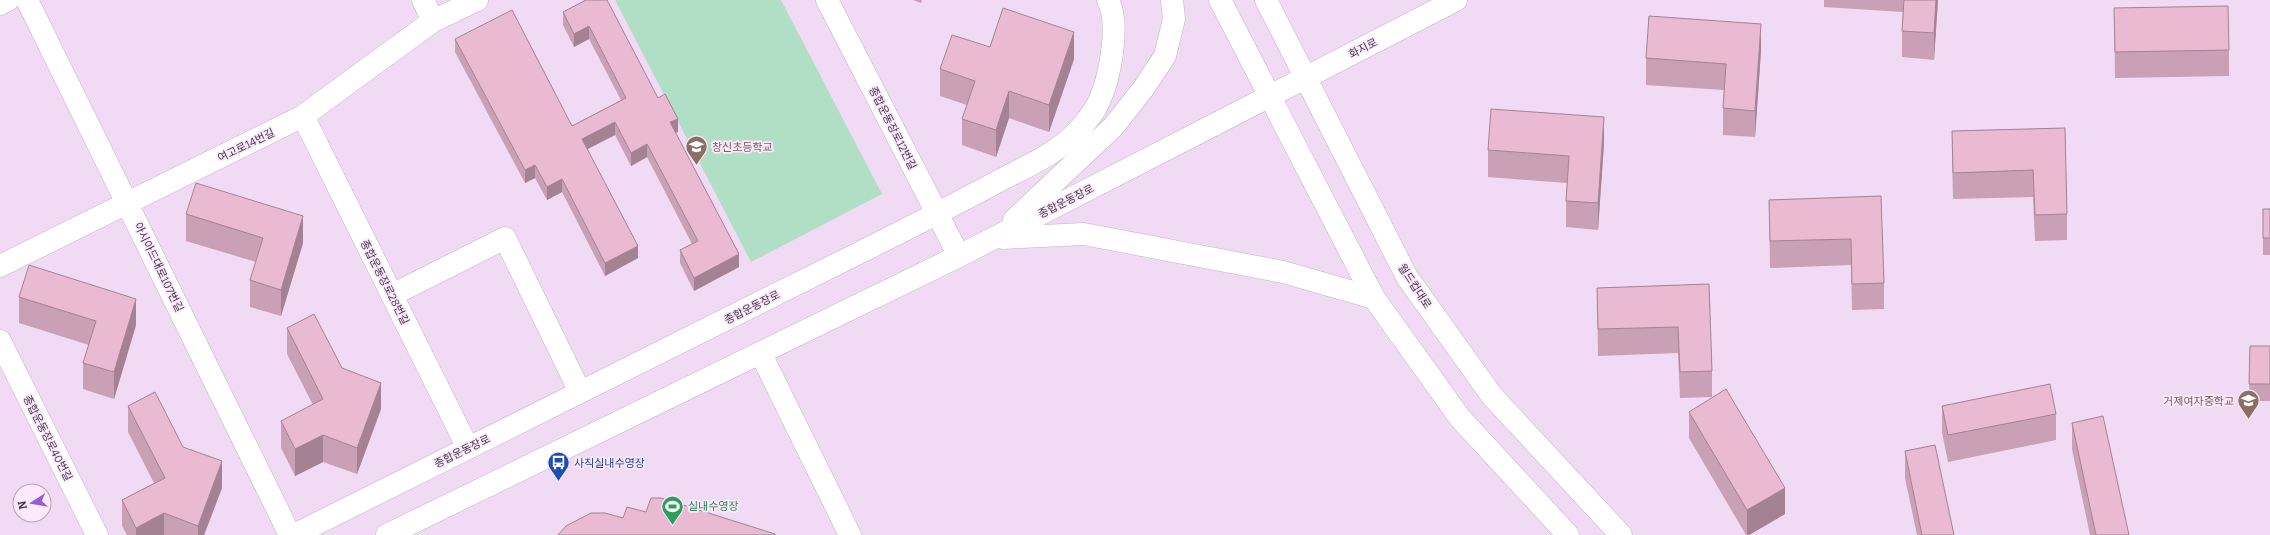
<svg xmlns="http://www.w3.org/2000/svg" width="2270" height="535" font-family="Bitter,'Noto Sans KR',serif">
  <rect width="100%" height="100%" fill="#f1daf4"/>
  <path fill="#b1dfc6" d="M615,0H781L882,194L751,262Z"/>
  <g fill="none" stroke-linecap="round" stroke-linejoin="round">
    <defs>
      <g id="minor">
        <path d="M27,0L290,535"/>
        <path d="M423,0L433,21"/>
        <path d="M827,0L959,256"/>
        <path d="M303,116L468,448"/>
        <path d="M0,266L303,116L433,21L477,0"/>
        <path d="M392,295L505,238L580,392"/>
        <path d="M0,341L97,535"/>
        <path d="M294,535C481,442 668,348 855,255C903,231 950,207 997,182C1025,167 1057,154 1079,130C1084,124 1091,116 1095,109C1109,85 1121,26 1108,0"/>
      </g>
      <g id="tertiary">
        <path d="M1270,96L1456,0"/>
        <path d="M761,354L850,535"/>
      </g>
      <g id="secondary">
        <path d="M1220,0L1374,298L1460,418L1568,535"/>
        <path d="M1266,0L1407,277L1492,396L1621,535"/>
        <path d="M0,4L8,0"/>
        <path d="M1014,220L1113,127L1143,89L1165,56L1174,19L1172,0"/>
        <path d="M1002,238L1084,234L1283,272L1374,298"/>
        <path d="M387,535L959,256L1270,96"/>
      </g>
    </defs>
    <use href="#minor" stroke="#c7b0c9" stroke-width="23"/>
    <use href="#tertiary" stroke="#c7b0c9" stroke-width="23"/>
    <use href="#secondary" stroke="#c7b0c9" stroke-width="23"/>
    <use href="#minor" stroke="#fff" stroke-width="22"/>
    <use href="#tertiary" stroke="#fff" stroke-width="22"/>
    <use href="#secondary" stroke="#fff" stroke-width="22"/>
  </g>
  <g fill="#c9a0b5">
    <path d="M586,0L658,98L678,132L675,133L739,267L694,291L680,263V250L692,244L647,157L631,166L615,135L587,149L638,258L605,276L562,192L547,200L535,178L525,183L455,52V39L572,126L621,100L589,39L574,47L563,25V12Z"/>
    <path d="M913,0H922L921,3Z"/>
    <path d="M1824,0H1938L1934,60L1902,57V31L1903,12L1824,7Z"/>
    <path d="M2114,8L2229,50V76L2115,78Z"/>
    <path d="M990,47L1074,59L1049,132L1009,118L996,157L962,145V119L967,105L940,96V69Z"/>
    <path d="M1761,51L1755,137L1723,135V108L1724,90L1646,85V58Z"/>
    <path d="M2065,128L2067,214V240L2035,241L2033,197L1953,199L1952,157V131Z"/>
    <path d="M1604,143L1598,230L1566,227V201L1567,183L1488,177V150Z"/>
    <path d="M1881,196L1884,283V309L1852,310L1851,265L1770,268L1769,200Z"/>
    <rect x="2263" y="209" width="7" height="46"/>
    <path d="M186,214L303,243L281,316L250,307V280L256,262L186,241Z"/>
    <path d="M1709,284L1712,371V397L1680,398L1678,353L1598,356L1597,288Z"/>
    <path d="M19,297L136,325L114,399L83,389V363L89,345L19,323Z"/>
    <path d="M287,328L342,368L381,409L357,474L323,462L295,476L281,448V421L313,405L287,354Z"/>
    <path d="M2250,346H2270V401H2249Z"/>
    <path d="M128,406L183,447L222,488L204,535H127L122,526V500L154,483L128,432Z"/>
    <path d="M1942,406L2056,414V440L1948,462L1942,432Z"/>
    <path d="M1689,412L1785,514L1749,535H1746L1689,438Z"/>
    <path d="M2072,423L2129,535H2090L2072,449Z"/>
    <path d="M1905,451L1954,535H1917L1905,478Z"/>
  </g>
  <g fill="#a48294">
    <path d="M1936,0H1938L1934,60V33Z"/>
    <path d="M1761,24V51L1755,137V111Z"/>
    <path d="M589,26V39L574,47V34Z"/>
    <path d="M1074,32V59L1049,132V105Z"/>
    <path d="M1009,91V118L996,157V130Z"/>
    <path d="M1604,117V143L1598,230V203Z"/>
    <path d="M678,119V132L670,135V122Z"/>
    <path d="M615,122V135L582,152V139Z"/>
    <path d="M647,144V157L631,166V153Z"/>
    <path d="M535,165V178L525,183V170Z"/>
    <path d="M562,179V192L547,200V187Z"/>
    <path d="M303,216V243L281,316V290Z"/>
    <path d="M638,246V258L605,276V263Z"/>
    <path d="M739,254V267L694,291V278Z"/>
    <path d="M136,299V325L114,399V372Z"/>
    <path d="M381,383V409L357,474V448Z"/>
    <path d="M323,435V462L295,476V449Z"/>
    <path d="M222,461V488L204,535H198V526Z"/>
    <path d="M1785,488V514L1749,535H1747V510Z"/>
    <path d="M164,513V535H136V528Z"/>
  </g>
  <g fill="#eabad3" stroke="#a48294">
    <path d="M586,0H607L658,98L665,94L678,119L670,122L739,254L694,278L680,250L698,241L647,144L631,153L615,122L582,139L638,246L605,263L562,179L547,187L535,165L525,170L455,39L512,10L572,126L626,98L589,26L574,34L563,12Z"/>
    <path d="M1904,0H1936L1934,33L1902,31Z"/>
    <path d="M2228,6L2229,50L2115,52L2114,8Z"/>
    <path d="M1003,8L1074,32L1049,105L1009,91L996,130L962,119L975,81L940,69L952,35L990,47Z"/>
    <path d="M1649,16L1761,24L1755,111L1723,108L1726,64L1646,58Z"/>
    <path d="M1491,109L1604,117L1598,203L1566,201L1569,156L1488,150Z"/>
    <path d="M2065,128L2067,214L2035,215L2033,170L1953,173L1952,131Z"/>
    <path d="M196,183L303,216L281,290L250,280L263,238L186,214Z"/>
    <path d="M1881,196L1884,283L1852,284L1851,239L1770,241L1769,200Z"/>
    <rect x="2263" y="209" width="7" height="29"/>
    <path d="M29,265L136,299L114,372L83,363L96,321L19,297Z"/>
    <path d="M1709,284L1712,371L1680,372L1678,327L1598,329L1597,288Z"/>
    <path d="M314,314L342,368L381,383L357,448L323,435L295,449L281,421L323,399L287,328Z"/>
    <path d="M2250,346H2270V384H2249Z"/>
    <path d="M2050,384L2056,414L1948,435L1942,406Z"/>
    <path d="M1726,389L1785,488L1747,510L1689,412Z"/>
    <path d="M155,392L183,447L222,461L198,526L164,513L136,528L122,500L165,478L128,406Z"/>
    <path d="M2103,416L2129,535H2096L2072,423Z"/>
    <path d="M1935,445L1954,535H1922L1905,451Z"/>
    <path d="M651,498H661L775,534V535H558L566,526L591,513H605L623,518L627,507L646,512Z"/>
  </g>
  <defs>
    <symbol id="school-pin" viewBox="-11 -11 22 30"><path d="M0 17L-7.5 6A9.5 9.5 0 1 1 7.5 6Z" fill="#8d6e63" stroke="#fce9fe"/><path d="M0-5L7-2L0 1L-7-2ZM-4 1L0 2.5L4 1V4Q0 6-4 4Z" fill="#fff"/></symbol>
    <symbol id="bus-pin" viewBox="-11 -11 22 30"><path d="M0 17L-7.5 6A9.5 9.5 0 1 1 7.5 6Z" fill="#1a4fb4" stroke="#fce9fe"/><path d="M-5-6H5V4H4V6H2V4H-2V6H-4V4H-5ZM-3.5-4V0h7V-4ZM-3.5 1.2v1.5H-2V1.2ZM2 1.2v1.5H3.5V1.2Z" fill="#fff"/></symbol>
    <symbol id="stadium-pin" viewBox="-11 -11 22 30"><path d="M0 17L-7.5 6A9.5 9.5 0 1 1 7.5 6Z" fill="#2e9e5b" stroke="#fce9fe"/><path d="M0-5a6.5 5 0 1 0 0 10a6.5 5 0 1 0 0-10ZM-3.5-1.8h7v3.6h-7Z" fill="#fff"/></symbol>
  </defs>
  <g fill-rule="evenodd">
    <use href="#school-pin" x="684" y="134" width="25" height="34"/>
    <use href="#school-pin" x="2236" y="388" width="25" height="34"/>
    <use href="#bus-pin" x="546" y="450" width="25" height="34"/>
    <use href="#stadium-pin" x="660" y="494" width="25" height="34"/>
  </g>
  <g text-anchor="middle" stroke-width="3.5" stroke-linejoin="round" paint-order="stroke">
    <g font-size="11" fill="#403741" stroke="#fce9fe">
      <text transform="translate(1363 48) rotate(-27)" y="4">화지로</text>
      <text transform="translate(893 128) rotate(63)" y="4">종합운동장로12번길</text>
      <text transform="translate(246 145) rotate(-26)" y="4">여고로14번길</text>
      <text transform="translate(1066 201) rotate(-27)" y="4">종합운동장로</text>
      <text transform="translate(159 267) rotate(64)" y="4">아시아드대로107번길</text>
      <text transform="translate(385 282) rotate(63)" y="4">종합운동장로28번길</text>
      <text transform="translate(1415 286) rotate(57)" y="4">월드컵대로</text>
      <text transform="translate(752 307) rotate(-27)" y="4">종합운동장로</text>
      <text transform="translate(48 438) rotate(63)" y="4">종합운동장로40번길</text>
      <text transform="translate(462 451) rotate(-26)" y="4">종합운동장로</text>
    </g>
    <g font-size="11" fill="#785e54" stroke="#fce9fe" text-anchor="start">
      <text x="712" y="151">창신초등학교</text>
      <text x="2234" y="405" text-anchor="end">거제여자중학교</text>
    </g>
    <g font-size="11" fill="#164399" stroke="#fce9fe" text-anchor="start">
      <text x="574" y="467">사직실내수영장</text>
    </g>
    <g font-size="11" fill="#27864d" stroke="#fce9fe" text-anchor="start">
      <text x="688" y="510">실내수영장</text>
    </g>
  </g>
  <g transform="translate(32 503) rotate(258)"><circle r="19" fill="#fce9fe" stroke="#b1a2b2"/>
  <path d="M0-3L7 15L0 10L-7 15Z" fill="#9a5bd1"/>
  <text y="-6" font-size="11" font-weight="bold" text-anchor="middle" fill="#403741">N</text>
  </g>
</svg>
